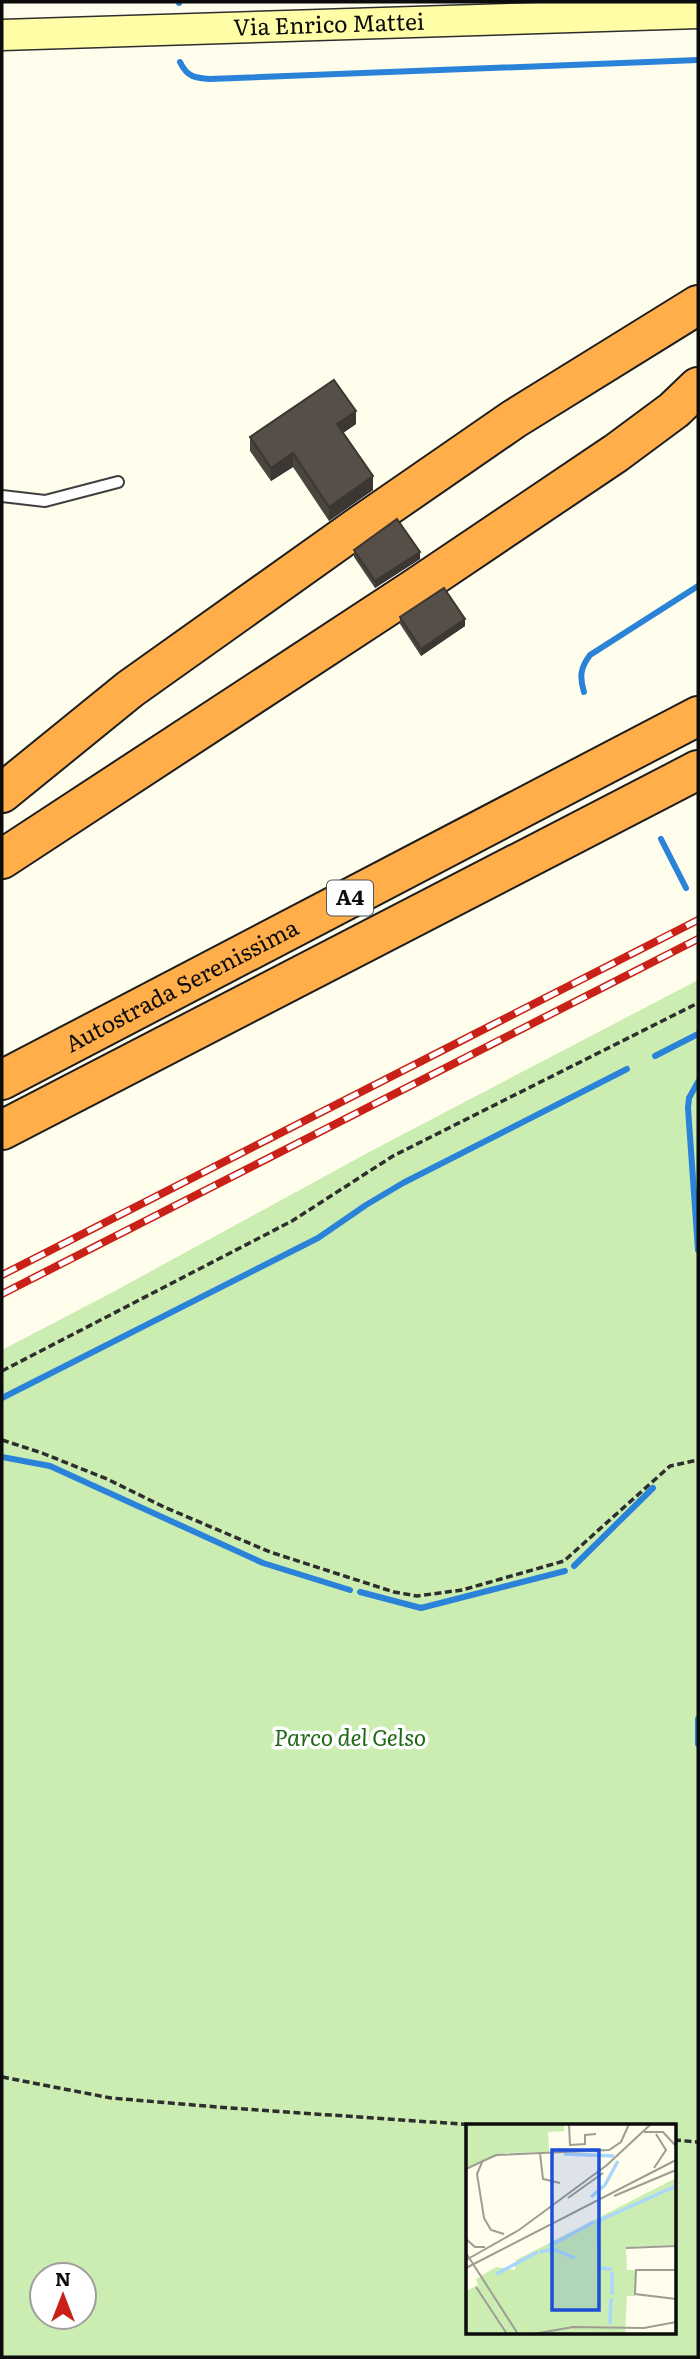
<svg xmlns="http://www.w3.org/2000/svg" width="700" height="2359" font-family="Literata,serif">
  <rect width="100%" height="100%" fill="#fffdec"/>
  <!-- green -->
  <path fill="#cbedb2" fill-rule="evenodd" d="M 698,980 L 698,2357 L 2,2357 L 2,1350 L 113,1292 L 371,1151 ZM 467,2126 L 674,2126 L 674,2333 L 467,2333 ZM 42,2275 L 84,2275 L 84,2317 L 42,2317 Z"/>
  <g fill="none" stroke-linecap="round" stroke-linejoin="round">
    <!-- stream -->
    <g stroke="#2b83d9" stroke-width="6">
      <path d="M 179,3 L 179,2"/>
      <path d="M 180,62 C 187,77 195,78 210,79 L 698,60"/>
      <path d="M 584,692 C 579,676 581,667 590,655 L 698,586"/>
      <path d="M 661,839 L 686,888"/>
      <path d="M 655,1056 L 698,1034"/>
      <path d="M 698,1082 L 689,1098 L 688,1108 L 698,1250"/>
      <path d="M 2,1398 L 318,1238 L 366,1205 L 403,1183 L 627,1069"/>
      <path d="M 2,1457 L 50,1466 L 263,1563 L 350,1590"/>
      <path d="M 574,1566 L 653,1488"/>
      <path d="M 360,1592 L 421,1608 L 565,1571"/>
      <path d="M 698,1719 L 698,1744"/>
    </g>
    <defs>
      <path id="lane" d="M 2,496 L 45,501 L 118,482"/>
      <g id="secondary">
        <path id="s1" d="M 2,35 L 698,13"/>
      </g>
      <g id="highway">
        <path d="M 2,793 L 130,689 L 359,526 L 514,419 L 698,305"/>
        <path d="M 2,859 L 414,589 L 616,453 L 674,410 L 698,387"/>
        <path id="s2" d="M 2,1080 L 698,716"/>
        <path d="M 2,1130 L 698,770"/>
      </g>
    </defs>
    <!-- lane casing -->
    <use href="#lane" stroke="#3f3f3f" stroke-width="14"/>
    <!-- secondary casing -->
    <use href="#secondary" stroke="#2e2e2e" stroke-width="33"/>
    <!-- highway casing -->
    <use href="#highway" stroke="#1d1d1d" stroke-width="42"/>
    <!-- path -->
    <g stroke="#2e2e2e" stroke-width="3.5" stroke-dasharray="7 3.5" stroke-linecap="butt">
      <path d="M 2,1371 L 292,1221 L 393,1156 L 698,1003"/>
      <path d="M 2,1440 L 42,1453 L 107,1479 L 164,1507 L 270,1552 L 394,1592 L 417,1596 L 462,1590 L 564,1561 L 670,1466 L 698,1460"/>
      <path d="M 2,2077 L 111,2098 L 229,2108 L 489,2126"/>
      <path d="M 674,2140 L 698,2142"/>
    </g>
    <!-- lane -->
    <use href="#lane" stroke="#fff" stroke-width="10"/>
    <!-- secondary -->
    <use href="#secondary" stroke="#fffea7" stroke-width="30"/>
    <!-- highway -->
    <use href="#highway" stroke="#ffae4a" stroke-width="38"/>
    <defs>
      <g id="rail">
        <path d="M 2,1275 L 698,920"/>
        <path d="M 2,1294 L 698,939"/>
      </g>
    </defs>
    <!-- rail casing -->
    <use href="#rail" stroke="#c92018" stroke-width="8"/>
    <!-- rail -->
    <use href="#rail" stroke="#fff" stroke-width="5" stroke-dasharray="16" stroke-linecap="butt"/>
  </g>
  <!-- wall -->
  <g fill="#4a443e">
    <path d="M 356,424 L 343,433 L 373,490 L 329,521 L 293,467 L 271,481 L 250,451 L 250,437 Z"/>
    <path d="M 354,550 L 420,559 L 375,588 L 354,557 Z"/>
    <path d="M 400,617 L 465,626 L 421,656 L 400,624 Z"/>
  </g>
  <!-- shaded-wall -->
  <g fill="#3c3732">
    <path d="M 356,411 L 356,424 L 337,437 L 337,424 Z"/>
    <path d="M 293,453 L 293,467 L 271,481 L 271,468 Z"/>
    <path d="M 373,476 L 373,490 L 329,521 L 329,507 Z"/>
    <path d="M 420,552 L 420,559 L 375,588 L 375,581 Z"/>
    <path d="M 465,619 L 465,626 L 421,656 L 421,649 Z"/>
  </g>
  <!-- building -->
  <g fill="#564f48" stroke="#3c3732" stroke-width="2">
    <path d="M 334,380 L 356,411 L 337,424 L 373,476 L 329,507 L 293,453 L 271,468 L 250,437 Z"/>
    <path d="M 397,519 L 420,552 L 375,581 L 354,550 Z"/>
    <path d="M 444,588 L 465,619 L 421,649 L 400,617 Z"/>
  </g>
  <g text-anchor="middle" stroke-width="7" stroke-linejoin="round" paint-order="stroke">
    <!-- shield labels -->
    <rect fill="#fff" stroke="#555" stroke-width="2" x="327" y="880.5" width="46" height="35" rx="5"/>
    <g font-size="21" font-weight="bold" fill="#0c0c0c">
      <text x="350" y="905">A4</text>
    </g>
    <!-- street labels -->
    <g font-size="23" fill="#0c0c0c" stroke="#fff">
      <text dy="8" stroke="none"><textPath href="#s1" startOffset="327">Via Enrico Mattei</textPath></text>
      <text dy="8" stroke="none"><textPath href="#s2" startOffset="203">Autostrada Serenissima</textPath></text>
    </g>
    <!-- park labels -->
    <g font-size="23" font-style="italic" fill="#206a17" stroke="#fff">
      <text x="350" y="1746">Parco del Gelso</text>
    </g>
  </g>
  <!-- overview -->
  <g transform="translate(466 2124)">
    <rect width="210" height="210" fill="#fffdec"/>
    <path d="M 0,0 L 98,0 L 98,7 L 82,8 L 83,28 L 40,29 L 0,44 ZM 210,54 L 210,121 L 160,123 L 161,146 L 169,146 L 169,172 L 161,172 L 159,210 L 0,210 L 0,167 L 12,161 L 10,155 L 30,143 L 49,146 L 50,136 Z" fill="#cbedb2"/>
    <path fill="none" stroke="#abd6fc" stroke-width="3.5" d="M 98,30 L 148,32M 125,73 L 139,61 L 152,37M 136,94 L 132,101 L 133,144 L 146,145M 130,98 L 210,62M 83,122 L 128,98M 74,128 L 87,125 L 109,134M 30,150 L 72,128M 146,171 L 146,148M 144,200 L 145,174"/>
    <path fill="none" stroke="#9e9d92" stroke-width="2" d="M 103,0 L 104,21 L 119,20 L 119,11 L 130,10M 178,8 L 197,8 L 210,22M 74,29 L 77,55 L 94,59M 17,36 L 11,50 L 18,94 L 25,106 L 38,110M 188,44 L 200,26 L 190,10M 0,45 L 30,31 L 143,26 L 155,18 L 163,0M 148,72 L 210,46M 102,74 L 137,49M 0,115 L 9,123 L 19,123M 160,124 L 210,122M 0,129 L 52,210M 0,136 L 53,106 L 141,41 L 185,0M 0,144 L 210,36M 210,146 L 170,146 L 169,170 L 210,175M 10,163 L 41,210M 67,210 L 107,203 L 178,204 L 210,198"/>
    <path fill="#1d4ed8" fill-opacity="0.15" stroke="#1d4ed8" stroke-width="3.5" d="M 86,26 L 133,26 L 133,186 L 86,186 Z"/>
    <rect width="210" height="210" fill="none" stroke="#0c0c0c" stroke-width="3.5"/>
  </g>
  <!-- border -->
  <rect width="700" height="2359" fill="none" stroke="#0c0c0c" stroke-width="7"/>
  <!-- north arrow -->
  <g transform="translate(63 2296)"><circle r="33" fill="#ffffff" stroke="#9e9e9e" stroke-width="2"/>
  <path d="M0-5L12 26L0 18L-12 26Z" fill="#c92018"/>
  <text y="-10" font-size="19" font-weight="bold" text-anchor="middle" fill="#0c0c0c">N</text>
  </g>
</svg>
